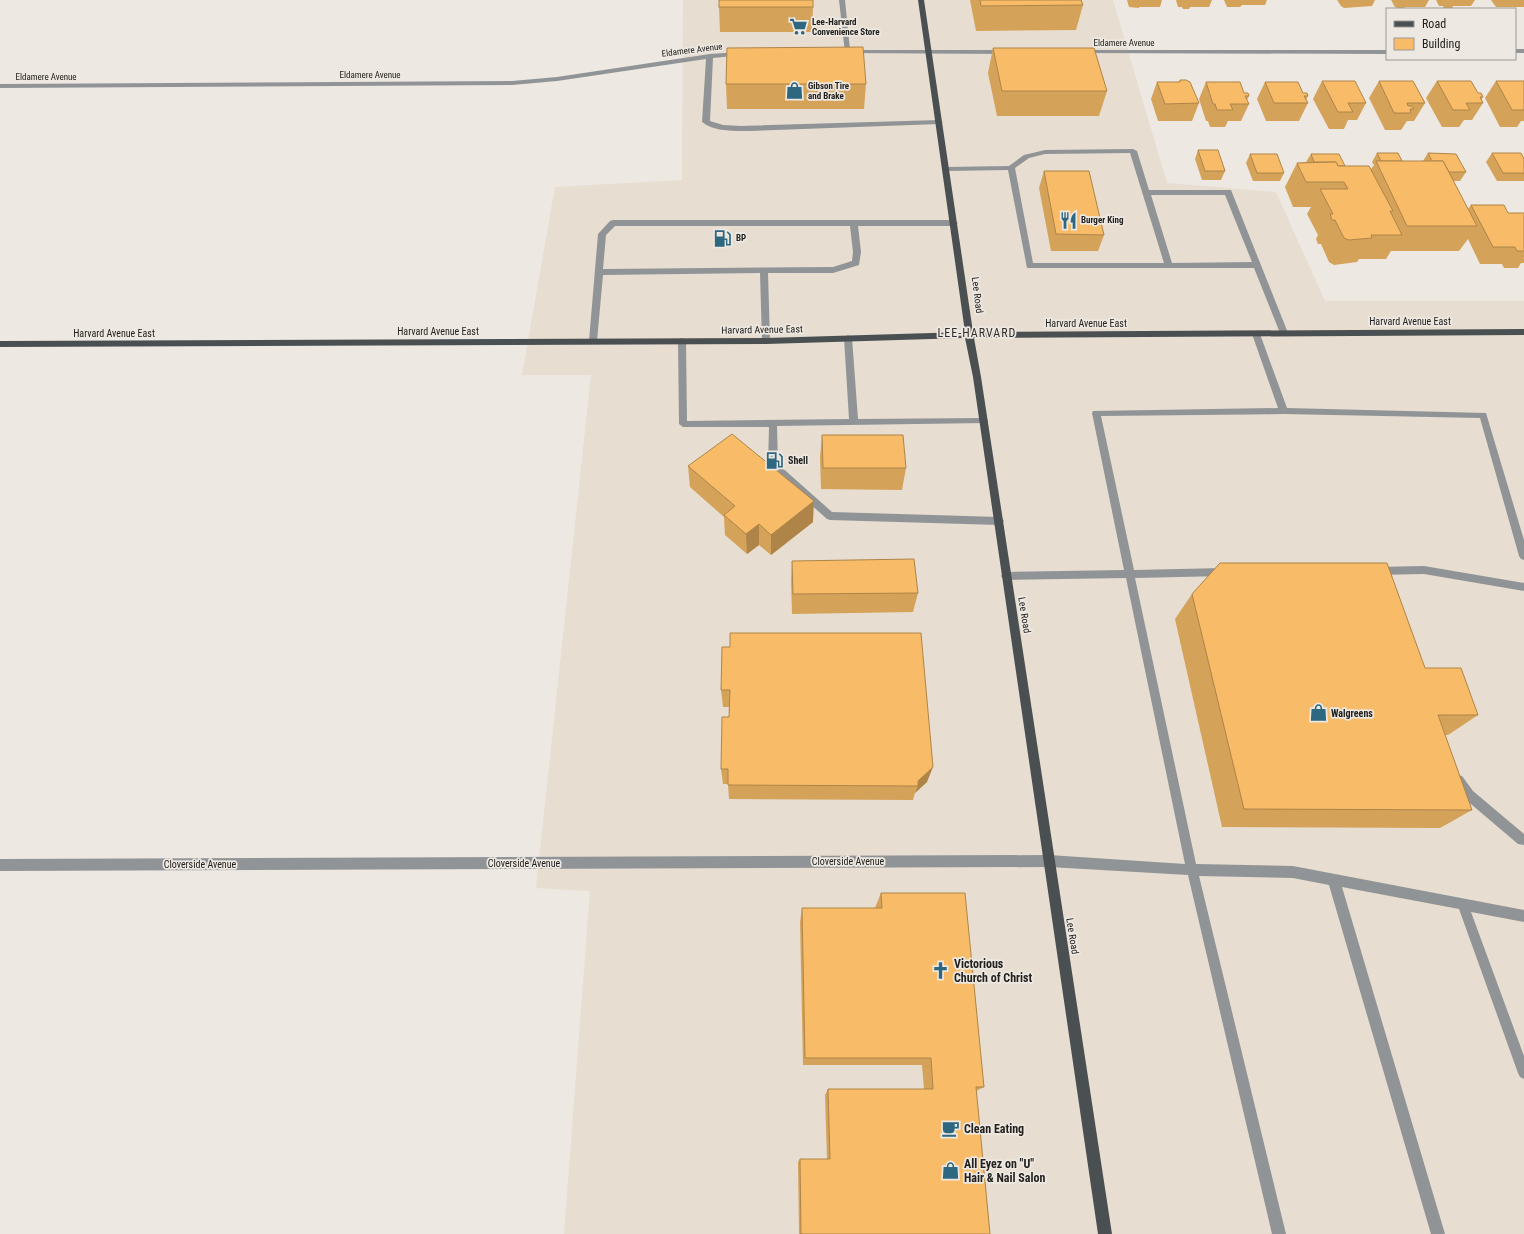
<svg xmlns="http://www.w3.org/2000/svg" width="1524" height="1234" font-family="'Roboto Condensed',sans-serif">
  <rect width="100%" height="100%" fill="#ede8e1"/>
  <!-- built -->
  <path fill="#e7ddd0" d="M 683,0 L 1113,0 L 1167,183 L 1276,192 L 1325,301 L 1524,301 L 1524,1234 L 564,1234 L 590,891 L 536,888 L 591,375 L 522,375 L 555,187 L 682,180 Z"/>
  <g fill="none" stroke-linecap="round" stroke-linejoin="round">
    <!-- minor -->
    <g fill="#919496" fill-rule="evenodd">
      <path d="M 839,0 L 845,0 L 850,50 L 1006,50 L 1009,52 L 1006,54 L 845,53 Z"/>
      <rect x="1515" y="49" width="9" height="4"/>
      <path d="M 1082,50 L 1387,50 L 1387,54 L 1080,53 L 1080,51 Z"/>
      <path d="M 740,52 L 742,53 L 742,55 L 713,58 L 710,121 L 723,125 L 741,126 L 939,120 L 943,122 L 939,124 L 750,131 C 736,131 714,132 702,122 L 706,59 L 557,81 L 512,85 L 0,88 L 0,84 L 512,81 L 557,77 L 710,54 Z"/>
      <path d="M 1133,149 L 1137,151 L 1149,190 L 1231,190 L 1288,333 L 1287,335 L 1281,335 L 1280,333 L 1254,268 L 1027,268 L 1008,170 L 946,171 L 942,169 L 946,167 L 1009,166 L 1024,155 L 1045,150 ZM 1130,153 L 1164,263 L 1033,263 L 1015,168 L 1029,158 L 1045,154 ZM 1151,195 L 1225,195 L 1252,262 L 1172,263 Z"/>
      <path d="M 613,220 L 954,220 L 958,223 L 954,226 L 858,226 L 861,252 L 859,265 L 833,273 L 768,273 L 770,341 L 766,344 L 762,341 L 760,273 L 603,275 L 597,341 L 593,344 L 589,341 L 598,234 L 610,221 ZM 615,226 L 850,226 L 853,252 L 852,261 L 833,267 L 603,269 L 606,235 Z"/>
      <path d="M 1256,331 L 1260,334 L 1287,408 L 1486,413 L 1524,540 L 1524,560 L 1521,559 L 1519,556 L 1480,418 L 1284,414 L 1101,416 L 1134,570 L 1224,568 L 1227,569 L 1229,572 L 1227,575 L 1224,576 L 1135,578 L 1196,864 L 1293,866 L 1524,910 L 1524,922 L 1471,912 L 1524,1056 L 1524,1079 L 1520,1077 L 1518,1073 L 1459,909 L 1342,887 L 1445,1234 L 1431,1234 L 1329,885 L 1293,878 L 1199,876 L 1286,1234 L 1272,1234 L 1188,875 L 1049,867 L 0,871 L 0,859 L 1049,855 L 1185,864 L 1126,578 L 1006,580 L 1003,579 L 1001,576 L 1003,573 L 1006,572 L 1124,570 L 1092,413 L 1093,411 L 1278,408 L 1252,334 Z"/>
      <path d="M 848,335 L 852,338 L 858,419 L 984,418 L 987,419 L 988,421 L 987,423 L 777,426 L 778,464 L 832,512 L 999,517 L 1002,518 L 1004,521 L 1002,524 L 999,525 L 830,520 L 827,519 L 770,468 L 768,465 L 769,427 L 683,427 L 679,424 L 678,341 L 679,339 L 682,338 L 686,341 L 687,421 L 849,419 L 844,338 Z"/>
      <path d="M 1424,566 L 1524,583 L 1524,591 L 1424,574 L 1376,575 L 1373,574 L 1371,571 L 1373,568 L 1376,567 Z"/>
      <path d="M 1458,775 L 1462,776 L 1473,791 L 1524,834 L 1524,845 L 1518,844 L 1465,799 L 1453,780 L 1454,776 Z"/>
    </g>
    <!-- major -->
    <path fill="#4a4f52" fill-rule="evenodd" d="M 918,0 L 924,0 L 973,332 L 1524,329 L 1524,335 L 974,338 L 981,377 L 1112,1234 L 1098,1234 L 973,377 L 965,338 L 766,344 L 0,347 L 0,341 L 766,338 L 965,332 Z"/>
  </g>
  <!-- wall -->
  <g fill="#d5a259">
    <path d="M 970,0 L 1081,0 L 1083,5 L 1076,30 L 976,31 Z"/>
    <path d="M 1127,0 L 1162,0 L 1160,7 L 1139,7 L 1139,8 L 1129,7 Z"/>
    <path d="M 1176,0 L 1212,0 L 1209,7 L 1190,7 L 1189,9 L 1183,9 L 1182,7 L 1178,7 Z"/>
    <path d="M 1224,0 L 1267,0 L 1265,5 L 1242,5 L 1240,7 L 1227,7 Z"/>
    <path d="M 1337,0 L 1375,0 L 1372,6 L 1344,8 L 1341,6 Z"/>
    <path d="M 1391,0 L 1429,0 L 1425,7 L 1405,7 L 1404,8 L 1398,8 L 1395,7 Z"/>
    <path d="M 1436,0 L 1475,0 L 1471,6 L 1453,6 L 1452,9 L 1444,9 L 1443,6 L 1439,6 Z"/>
    <path d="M 1491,0 L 1524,0 L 1524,7 L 1496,7 Z"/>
    <path d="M 719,7 L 813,7 L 812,32 L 720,32 Z"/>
    <path d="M 993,48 L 1107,91 L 1099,116 L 997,116 L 988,73 Z"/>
    <path d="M 1180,80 L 1199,103 L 1192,121 L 1158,121 L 1151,99 L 1157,82 L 1179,82 Z"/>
    <path d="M 1322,81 L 1366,103 L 1357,120 L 1348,120 L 1344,129 L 1329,129 L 1313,99 Z"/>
    <path d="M 1379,81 L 1425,103 L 1414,121 L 1407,121 L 1401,130 L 1385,130 L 1369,98 Z"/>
    <path d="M 1437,81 L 1478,93 L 1483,97 L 1481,100 L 1483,103 L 1472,120 L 1464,120 L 1459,127 L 1442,127 L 1426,98 Z"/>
    <path d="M 1496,81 L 1524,81 L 1524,121 L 1521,121 L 1517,127 L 1500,127 L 1485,98 Z"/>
    <path d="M 1206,82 L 1244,93 L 1249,96 L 1247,100 L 1249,104 L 1241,121 L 1228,121 L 1225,127 L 1210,127 L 1208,121 L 1206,121 L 1199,99 Z"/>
    <path d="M 1265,82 L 1303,93 L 1308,96 L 1306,100 L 1308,103 L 1299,121 L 1266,121 L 1257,99 Z"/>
    <path d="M 726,84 L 866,84 L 864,109 L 727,109 Z"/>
    <path d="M 1198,150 L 1225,171 L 1221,180 L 1202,180 L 1195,159 Z"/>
    <path d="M 1377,153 L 1402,161 L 1423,161 L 1428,153 L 1466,172 L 1460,181 L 1453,181 L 1468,209 L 1471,205 L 1508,213 L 1524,213 L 1524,263 L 1521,263 L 1518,268 L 1504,268 L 1502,264 L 1480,264 L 1468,239 L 1459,251 L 1391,251 L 1386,259 L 1359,259 L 1357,262 L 1334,265 L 1329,262 L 1321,244 L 1318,244 L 1316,239 L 1318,235 L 1307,214 L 1311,207 L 1293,207 L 1285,187 L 1297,163 L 1306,162 L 1311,154 L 1345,166 L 1371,169 L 1374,165 L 1372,162 Z"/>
    <path d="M 1492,153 L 1524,159 L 1524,181 L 1497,181 L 1486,162 Z"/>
    <path d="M 1250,154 L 1284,173 L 1280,181 L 1253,181 L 1246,163 Z"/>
    <path d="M 1044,171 L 1104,235 L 1098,251 L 1051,251 L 1039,188 Z"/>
    <path d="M 822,435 L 906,468 L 902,490 L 821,489 L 820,457 Z"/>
    <path d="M 688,466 L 813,522 L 771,555 L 759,545 L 747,554 L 725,535 L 724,517 L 690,487 Z"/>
    <path d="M 792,561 L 918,593 L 913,612 L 792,614 L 791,580 Z"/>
    <path d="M 1192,594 L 1425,668 L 1478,715 L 1448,735 L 1445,735 L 1472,810 L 1440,828 L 1222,827 L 1175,619 Z"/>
    <path d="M 722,647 L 927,782 L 915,793 L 913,800 L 729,799 L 728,784 L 723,784 L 721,769 L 729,717 L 730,707 L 723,707 L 721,690 Z"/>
    <path d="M 881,893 L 984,1087 L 976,1091 L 990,1234 L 799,1234 L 798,1162 L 800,1159 L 827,1159 L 825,1095 L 828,1089 L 924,1089 L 922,1065 L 803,1065 L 800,922 L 802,908 L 875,908 Z"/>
  </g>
  <!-- shaded-wall -->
  <g fill="#ae8449">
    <path d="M 814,501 L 813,522 L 771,555 L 771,535 Z"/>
    <path d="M 759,524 L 759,545 L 747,554 L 746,534 Z"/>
    <path d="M 933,767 L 927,782 L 915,793 L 918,786 L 918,781 Z"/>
  </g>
  <!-- building -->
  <g fill="#f8bc68" stroke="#ae8449">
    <rect x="719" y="0" width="94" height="7"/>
    <path d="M 980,0 L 1081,0 L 1083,5 L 981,6 Z"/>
    <path d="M 863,47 L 866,84 L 726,84 L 727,48 Z"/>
    <path d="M 993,48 L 1094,48 L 1107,91 L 1002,91 Z"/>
    <path d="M 1180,80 L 1186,80 L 1190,82 L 1199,103 L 1165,104 L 1157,82 L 1180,82 Z"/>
    <path d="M 1322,81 L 1355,81 L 1366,103 L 1348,103 L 1353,112 L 1338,112 Z"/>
    <path d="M 1379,81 L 1413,81 L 1425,103 L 1407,103 L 1408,106 L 1412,106 L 1414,109 L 1410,109 L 1411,113 L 1394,113 Z"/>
    <path d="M 1437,81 L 1471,81 L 1478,93 L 1481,93 L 1483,97 L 1480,97 L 1483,103 L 1466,103 L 1470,110 L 1453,110 Z"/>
    <path d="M 1496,81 L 1524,81 L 1524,110 L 1512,110 Z"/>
    <path d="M 1206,82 L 1240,82 L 1244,93 L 1248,93 L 1249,96 L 1245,96 L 1249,104 L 1230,104 L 1233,110 L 1217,110 L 1215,104 L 1213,104 Z"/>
    <path d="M 1265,82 L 1298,82 L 1303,93 L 1307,93 L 1308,96 L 1304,96 L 1308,103 L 1274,103 Z"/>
    <path d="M 1198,150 L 1218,150 L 1225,171 L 1205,171 Z"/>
    <path d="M 1377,153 L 1398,153 L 1402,161 L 1381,161 Z"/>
    <path d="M 1428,153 L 1456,154 L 1466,172 L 1449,172 L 1443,161 L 1432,161 Z"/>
    <path d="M 1492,153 L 1521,153 L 1524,159 L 1524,173 L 1503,173 Z"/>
    <path d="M 1250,154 L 1277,154 L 1284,173 L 1257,173 Z"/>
    <path d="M 1311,154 L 1339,154 L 1345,166 L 1338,166 L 1336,162 L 1314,162 Z"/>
    <path d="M 1376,161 L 1443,161 L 1477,226 L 1407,226 Z"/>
    <path d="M 1336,162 L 1338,166 L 1369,166 L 1393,211 L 1390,211 L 1402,235 L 1371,235 L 1372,238 L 1349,240 L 1344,238 L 1335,220 L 1332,220 L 1330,214 L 1333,214 L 1320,189 L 1348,189 L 1344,182 L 1306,182 L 1297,163 Z"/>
    <path d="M 1044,171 L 1089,171 L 1104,235 L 1056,234 Z"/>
    <path d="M 1471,205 L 1504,205 L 1508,213 L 1524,213 L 1524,251 L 1517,251 L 1515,247 L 1493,247 Z"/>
    <path d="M 732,434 L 814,501 L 771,535 L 759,524 L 746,534 L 724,515 L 735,506 L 688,466 Z"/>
    <path d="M 822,435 L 903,435 L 906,468 L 823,468 Z"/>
    <path d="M 914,559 L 918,593 L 793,594 L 792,561 Z"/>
    <path d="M 1220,563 L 1387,563 L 1425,668 L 1461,668 L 1478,715 L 1438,715 L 1472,810 L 1244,809 L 1192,594 Z"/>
    <path d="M 730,633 L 921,633 L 933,767 L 918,781 L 918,786 L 728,785 L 728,769 L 721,769 L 722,717 L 729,717 L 730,690 L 721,690 L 722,647 L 730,647 Z"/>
    <path d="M 881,893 L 965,893 L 984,1087 L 976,1087 L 990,1234 L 801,1234 L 800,1159 L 830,1159 L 828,1089 L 933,1089 L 931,1058 L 805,1058 L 802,908 L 882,908 Z"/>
  </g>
  <!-- icons -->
  <defs>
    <symbol id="supermarket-bare" viewBox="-9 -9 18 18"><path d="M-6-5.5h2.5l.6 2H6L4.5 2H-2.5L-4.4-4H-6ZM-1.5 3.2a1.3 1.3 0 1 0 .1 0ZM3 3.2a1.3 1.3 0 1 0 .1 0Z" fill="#2d6780" stroke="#ede8e1" stroke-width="2.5" paint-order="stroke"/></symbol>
    <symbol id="shop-bare" viewBox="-9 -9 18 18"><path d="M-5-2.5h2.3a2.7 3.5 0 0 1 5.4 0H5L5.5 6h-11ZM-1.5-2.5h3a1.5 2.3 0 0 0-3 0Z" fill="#2d6780" stroke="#ede8e1" stroke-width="2.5" paint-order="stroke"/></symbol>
    <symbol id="restaurant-bare" viewBox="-9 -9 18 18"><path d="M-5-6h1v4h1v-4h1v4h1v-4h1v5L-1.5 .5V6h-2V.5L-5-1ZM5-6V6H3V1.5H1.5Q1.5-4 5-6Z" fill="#2d6780" stroke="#ede8e1" stroke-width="2.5" paint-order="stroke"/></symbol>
    <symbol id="fuel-bare" viewBox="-9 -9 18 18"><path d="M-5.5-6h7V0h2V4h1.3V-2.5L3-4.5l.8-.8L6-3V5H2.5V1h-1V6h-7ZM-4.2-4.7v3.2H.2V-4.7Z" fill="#2d6780" stroke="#ede8e1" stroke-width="2.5" paint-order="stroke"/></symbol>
    <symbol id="church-bare" viewBox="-9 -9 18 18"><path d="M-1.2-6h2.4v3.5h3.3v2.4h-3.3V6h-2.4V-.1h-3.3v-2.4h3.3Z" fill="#2d6780" stroke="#ede8e1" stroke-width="2.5" paint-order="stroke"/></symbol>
    <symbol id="cafe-bare" viewBox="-9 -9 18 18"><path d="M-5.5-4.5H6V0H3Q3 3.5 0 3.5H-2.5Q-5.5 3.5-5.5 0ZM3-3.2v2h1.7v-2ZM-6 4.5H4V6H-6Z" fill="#2d6780" stroke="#ede8e1" stroke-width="2.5" paint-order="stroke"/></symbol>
  </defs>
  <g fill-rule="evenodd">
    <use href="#supermarket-bare" x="786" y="14" width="25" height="25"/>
    <use href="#shop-bare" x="782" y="78" width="25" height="25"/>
    <use href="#restaurant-bare" x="1056" y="208" width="25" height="25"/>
    <use href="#fuel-bare" x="710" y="226" width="25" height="25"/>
    <use href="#fuel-bare" x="762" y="448" width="25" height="25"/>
    <use href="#shop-bare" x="1306" y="700" width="25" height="25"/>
    <use href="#church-bare" x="928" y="958" width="25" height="25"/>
    <use href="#cafe-bare" x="938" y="1116" width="25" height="25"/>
    <use href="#shop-bare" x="938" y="1158" width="25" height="25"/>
  </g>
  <g text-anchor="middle" stroke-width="3.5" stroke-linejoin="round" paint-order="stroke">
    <!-- far-poi labels -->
    <g font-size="9" font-weight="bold" fill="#23211e" stroke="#ede8e1" text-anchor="start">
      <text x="812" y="25">Lee-Harvard<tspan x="812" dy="10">Convenience Store</tspan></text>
      <text x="808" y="89">Gibson Tire<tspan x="808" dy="10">and Brake</tspan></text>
      <text x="1081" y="223">Burger King</text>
      <text x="736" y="241">BP</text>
    </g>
    <!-- far-street labels -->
    <g font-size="9" fill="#23211e" stroke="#ede8e1">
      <text x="1124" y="46">Eldamere Avenue</text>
      <text transform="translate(692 50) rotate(-7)" y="3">Eldamere Avenue</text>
      <text x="370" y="78">Eldamere Avenue</text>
      <text x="46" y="80">Eldamere Avenue</text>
    </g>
    <!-- street labels -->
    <g font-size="10" fill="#23211e" stroke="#ede8e1">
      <text transform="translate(978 295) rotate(83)" y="4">Lee Road</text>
      <text x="1410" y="325">Harvard Avenue East</text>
      <text x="1086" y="327">Harvard Avenue East</text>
      <text transform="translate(762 329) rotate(-1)" y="4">Harvard Avenue East</text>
      <text x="438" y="335">Harvard Avenue East</text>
      <text x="114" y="337">Harvard Avenue East</text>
      <text transform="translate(1025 615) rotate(81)" y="4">Lee Road</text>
      <text x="848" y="865">Cloverside Avenue</text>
      <text x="524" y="867">Cloverside Avenue</text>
      <text x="200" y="868">Cloverside Avenue</text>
      <text transform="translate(1073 936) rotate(81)" y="4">Lee Road</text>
    </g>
    <!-- poi labels -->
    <g font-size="10" font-weight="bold" fill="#23211e" stroke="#ede8e1" text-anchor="start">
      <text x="788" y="464">Shell</text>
      <text x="1331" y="717">Walgreens</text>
    </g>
    <!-- quarter labels -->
    <g font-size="12" letter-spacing="1" fill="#312d28" stroke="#ede8e1">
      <text x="977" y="337">LEE-HARVARD</text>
    </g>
    <!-- near-poi labels -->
    <g font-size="12" font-weight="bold" fill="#23211e" stroke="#ede8e1" text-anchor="start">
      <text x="954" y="968">Victorious<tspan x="954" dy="14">Church of Christ</tspan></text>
      <text x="964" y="1133">Clean Eating</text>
      <text x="964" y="1168">All Eyez on "U"<tspan x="964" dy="14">Hair &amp; Nail Salon</tspan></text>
    </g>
  </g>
  <!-- legend -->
  <rect x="1386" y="8" width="130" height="52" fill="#ede8e1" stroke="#9c9893"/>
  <rect x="1394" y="21" width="20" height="6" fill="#4a4f52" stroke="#9c9893"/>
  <text x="1422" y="28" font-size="12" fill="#23211e">Road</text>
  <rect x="1394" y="38" width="20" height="12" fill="#f8bc68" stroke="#9c9893"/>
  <text x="1422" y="48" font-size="12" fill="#23211e">Building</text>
</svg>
